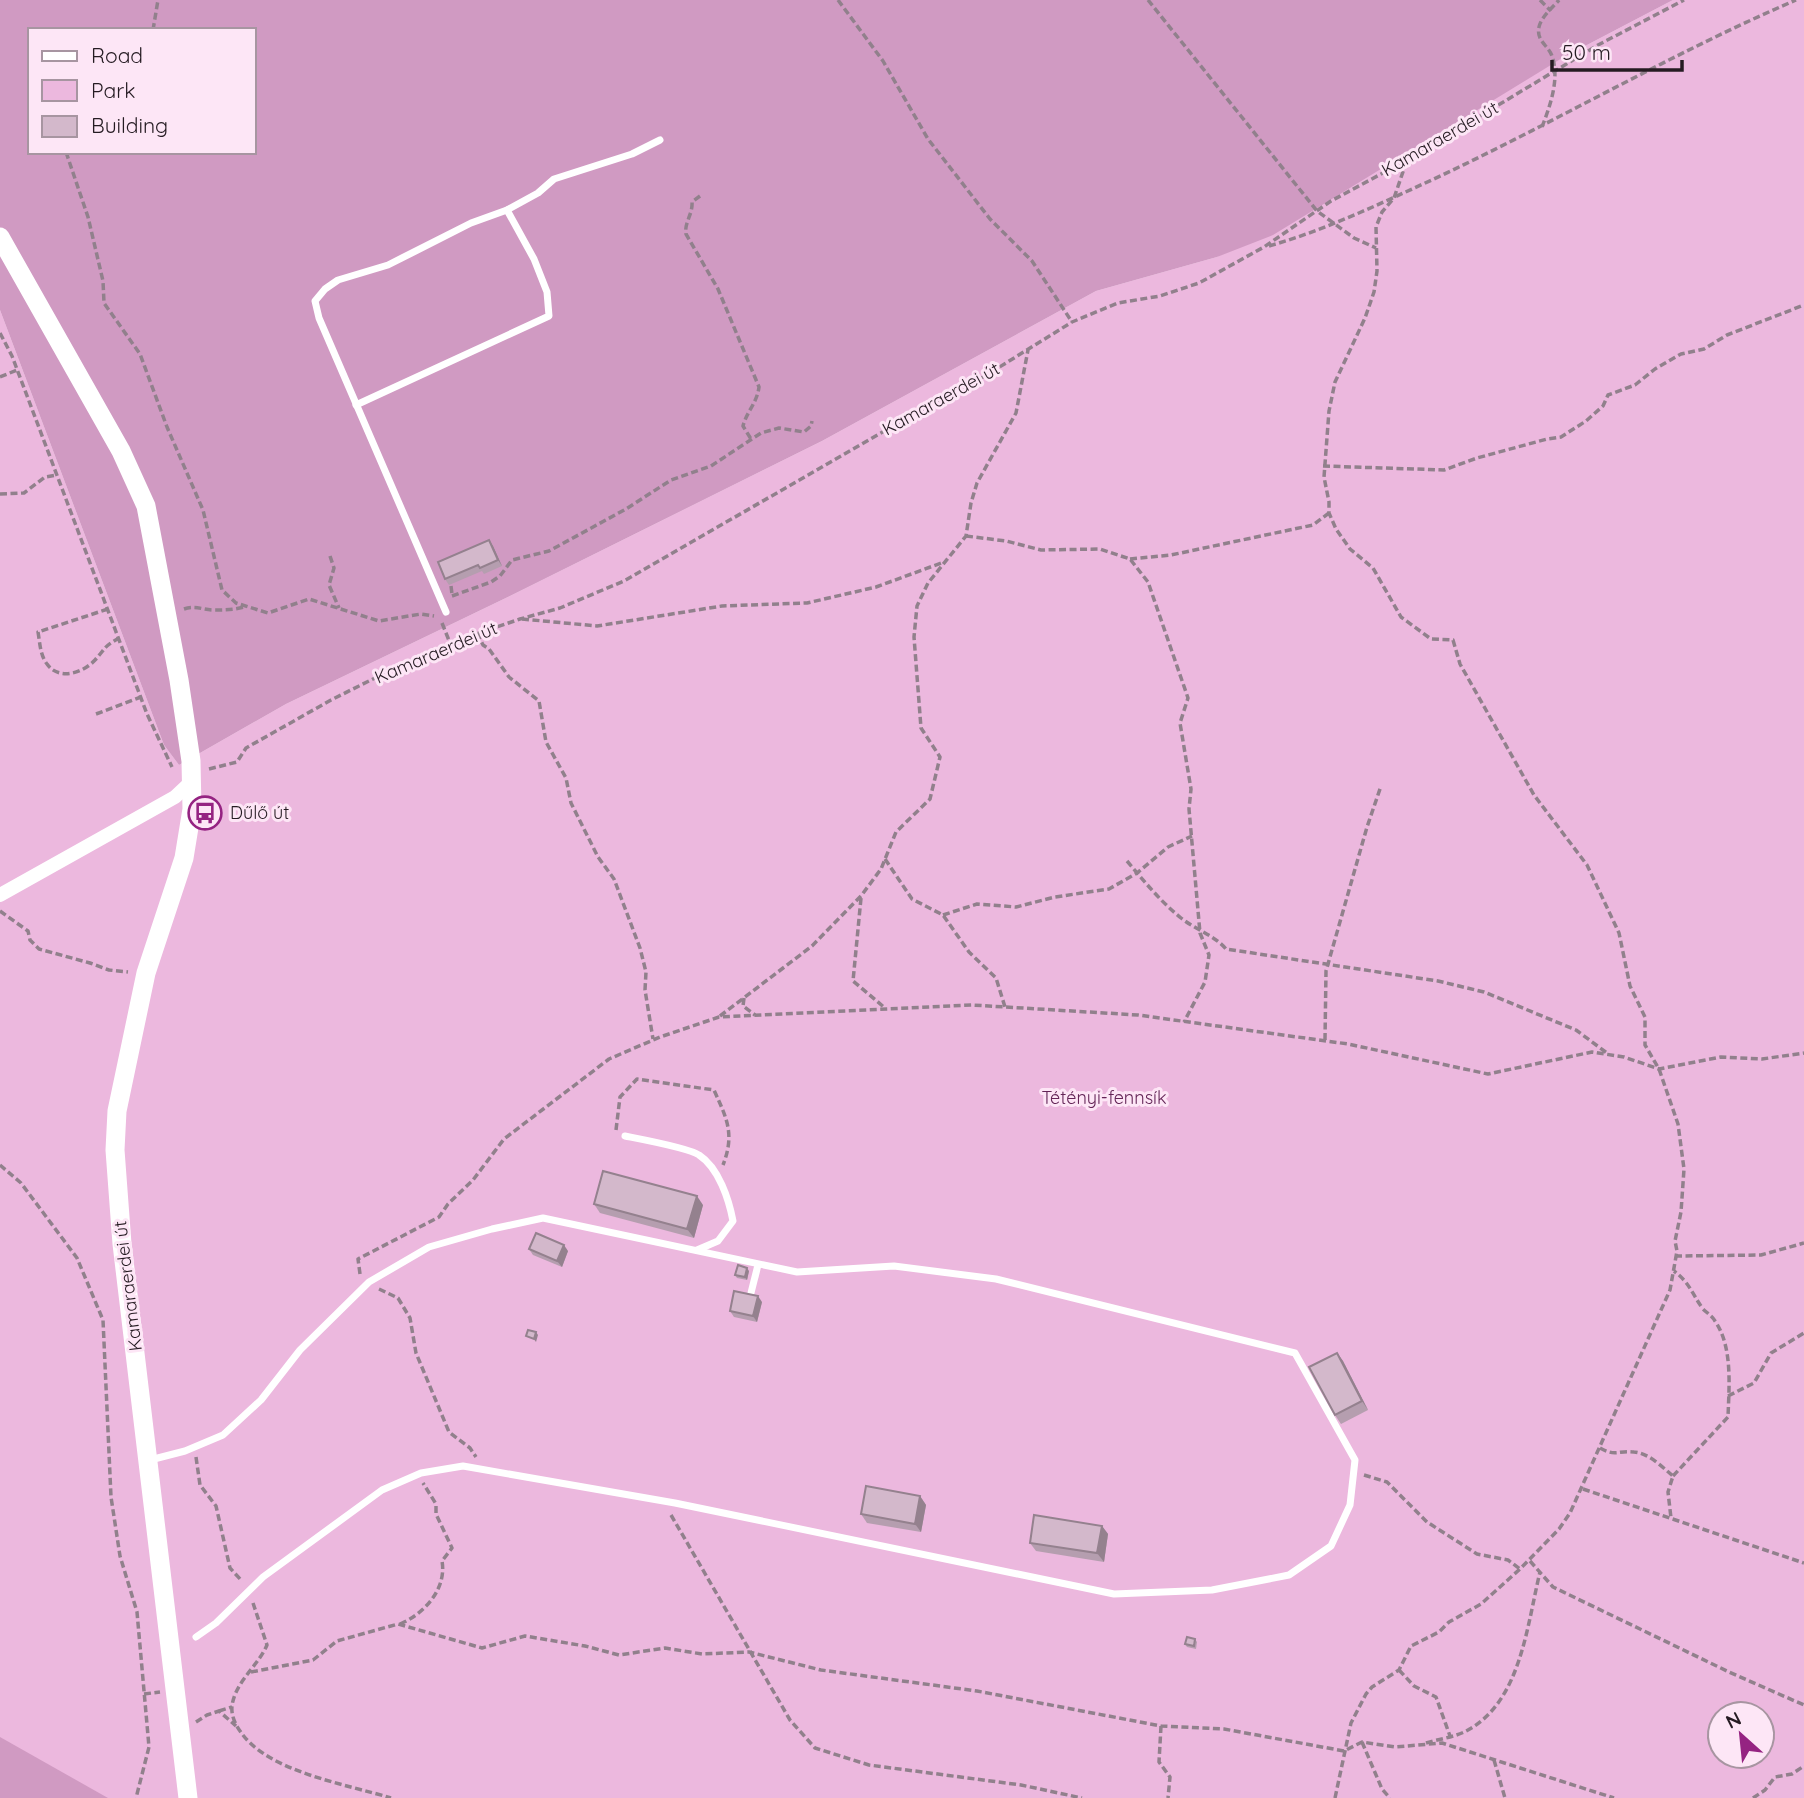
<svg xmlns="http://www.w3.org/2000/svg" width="1804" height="1798" font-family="Quicksand,sans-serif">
  <rect width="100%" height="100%" fill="#fde6f6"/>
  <!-- green -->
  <path fill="#ecb8de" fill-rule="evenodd" d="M 1673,0 L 1804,0 L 1804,1798 L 0,1798 L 0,310 L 164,745 L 179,765 L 286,704 L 510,596 L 822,441 L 1096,291 L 1217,257 L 1564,57 ZM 1720,1714 L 1762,1714 L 1762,1756 L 1720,1756 Z"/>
  <!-- forest -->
  <g fill="#d09ac2" fill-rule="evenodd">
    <path d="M 0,0 L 1673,0 L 1564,57 L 1273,235 L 1217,257 L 1096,291 L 822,441 L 510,596 L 286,704 L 179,765 L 164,745 L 0,310 ZM 30,30 L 254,30 L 254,152 L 30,152 Z"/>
    <path d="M 0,1737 L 108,1798 L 0,1798 Z"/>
  </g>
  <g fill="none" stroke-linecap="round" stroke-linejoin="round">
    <!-- path -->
    <g stroke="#91808c" stroke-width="3.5" stroke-dasharray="7 3.5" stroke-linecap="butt">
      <path d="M 838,0 L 883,61 L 928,139 L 990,219 L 1032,261 L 1072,322"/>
      <path d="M 1148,0 L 1317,211 L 1354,238 L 1376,248"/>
      <path d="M 1540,0 L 1551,11"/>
      <path d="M 153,30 L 158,0"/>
      <path d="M 1542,127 C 1550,106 1560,79 1552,56 C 1548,45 1536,41 1539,27 C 1541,17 1553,7 1559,0"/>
      <path d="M 66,152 L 88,217 L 103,281 L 104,303 L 140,354 L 167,427 L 203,510 L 222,590 L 236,603 L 268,613 L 309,599 L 379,621 L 421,614 L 434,616"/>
      <path d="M 700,196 L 692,202 C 693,214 684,223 686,234 L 718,289 L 759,387 C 757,403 747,411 743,426 L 751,439"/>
      <path d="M 1269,246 C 1322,231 1373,207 1423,184 C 1549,126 1668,55 1796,0"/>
      <path d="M 0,333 L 12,356 L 147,714 L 172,767"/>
      <path d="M 0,377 L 17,370"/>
      <path d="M 1323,466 L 1444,470 L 1477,458 L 1547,439 L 1561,437 L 1586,421 L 1603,406 L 1608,395 L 1635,385 L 1655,369 L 1681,354 L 1704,349 L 1727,335 L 1804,305"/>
      <path d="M 0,494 L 24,493 L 45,477 L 57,475"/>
      <path d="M 966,536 L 1006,541 L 1041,550 L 1100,549 L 1130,559 L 1148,582 L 1188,698 L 1180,723 L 1191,789 L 1189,809 L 1200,933 L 1209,955 L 1205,982 L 1184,1022"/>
      <path d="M 330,556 L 334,568 L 329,585 L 339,608"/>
      <path d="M 1130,559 L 1171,555 L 1313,525 L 1329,513"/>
      <path d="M 451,586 L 452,594"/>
      <path d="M 452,596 L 491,582 L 500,576 L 512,560 L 549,551 L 626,509 L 671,480 L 711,466 L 761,433 L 779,428 L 804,432 L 811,426 L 812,421"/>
      <path d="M 108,609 L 38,632 C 40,643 40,655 47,664 C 59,681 83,673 95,660 C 106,648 103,647 119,638"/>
      <path d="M 184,609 C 196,605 202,610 214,610 C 224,610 234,610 244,607"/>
      <path d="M 522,619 L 597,626 L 722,606 L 807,603 L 876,587 L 944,562"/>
      <path d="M 442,623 L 450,643"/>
      <path d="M 477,633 L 483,645 L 489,649 L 509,677 L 539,701 L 546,742 L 566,778 L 571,803 L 598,857 L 614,879 L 640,948 L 646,972 L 645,990 L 653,1039"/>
      <path d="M 96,714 L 141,697"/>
      <path d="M 209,769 L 237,762 L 246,748 L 331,700 L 383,674 L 450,643 L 520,619 L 560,608 L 624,581 L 893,426 L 985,376 L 1072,322 L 1118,303 L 1160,296 L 1199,283 L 1264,247 L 1331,201 L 1407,160 L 1598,45 L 1684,0"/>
      <path d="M 885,859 L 912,899 L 943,915 L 969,952 L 996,978 L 1005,1007"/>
      <path d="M 1127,861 C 1144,881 1160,901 1181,918 C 1196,930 1214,935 1226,949 L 1438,981 L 1484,992 L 1576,1030 L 1607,1053"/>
      <path d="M 861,898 L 853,981 L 885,1008"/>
      <path d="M 0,911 L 28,931 L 30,940 L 39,949 L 90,963 L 109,970 L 128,972"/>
      <path d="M 943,915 L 977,904 L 1016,907 L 1055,897 L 1109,889 L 1137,873 L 1168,847 L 1192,836"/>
      <path d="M 744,998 L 743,1006 L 755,1015"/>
      <path d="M 720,1016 L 812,946 L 861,896 L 881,869 L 896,832 L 930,799 L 940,757 L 921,728 L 914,637 L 917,606 L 928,583 L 966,536 L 971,503 L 977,483 L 1016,413 L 1028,350"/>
      <path d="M 1325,1040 L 1326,971 L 1367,827 L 1381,786"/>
      <path d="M 616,1130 L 620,1097 L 637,1079 L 714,1090 C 727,1119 735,1134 723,1165"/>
      <path d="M 0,1165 L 21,1183 L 77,1258 L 103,1320 L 111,1497 L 120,1556 L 137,1612 L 149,1747 L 136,1798"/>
      <path d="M 1675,1256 L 1761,1255 L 1804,1243"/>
      <path d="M 360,1274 L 358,1259 L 439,1217 L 448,1204 L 473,1180 L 504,1139 L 609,1059 L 660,1037 L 719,1017 L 972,1005 L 1138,1015 L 1348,1044 L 1488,1074 L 1592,1052 L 1624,1057 L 1659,1069 L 1721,1057 L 1762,1059 L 1804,1053"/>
      <path d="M 379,1289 L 398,1298 L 410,1318 L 416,1353 L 449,1432 L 470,1448 L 476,1457"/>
      <path d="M 1728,1396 L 1754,1383 L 1771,1353 L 1804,1333"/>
      <path d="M 1600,1448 C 1616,1457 1618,1450 1634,1452 C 1649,1453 1662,1467 1673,1476 L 1668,1492 L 1671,1518"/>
      <path d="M 196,1457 L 200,1485 L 216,1506 L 230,1568 L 242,1581"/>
      <path d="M 1364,1475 L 1387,1482 L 1427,1522 L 1477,1554 L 1508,1560 L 1520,1569"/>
      <path d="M 1673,1476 L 1728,1417 C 1729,1387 1733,1347 1715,1321 C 1712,1316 1707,1313 1703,1309 C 1692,1294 1690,1283 1674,1271"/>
      <path d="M 1583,1489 L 1804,1563"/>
      <path d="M 671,1515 L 790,1720 L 815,1748 L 869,1765 L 1021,1785 L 1082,1798"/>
      <path d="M 1530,1561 L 1553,1587 L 1729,1672 L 1804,1705"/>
      <path d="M 253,1603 L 267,1645 C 258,1666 235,1682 232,1706 C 231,1715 235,1724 240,1731 C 267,1772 346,1784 391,1798"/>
      <path d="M 400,1624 C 424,1614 447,1589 442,1561 L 452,1548 L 436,1514 L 436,1504 L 423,1483"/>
      <path d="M 1399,1670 L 1414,1686 L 1436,1697 L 1450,1736"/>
      <path d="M 251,1672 L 313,1660 L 337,1641 L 398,1624 L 482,1648 L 525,1636 L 585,1646 L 619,1655 L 665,1648 L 702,1654 L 749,1652 L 821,1670 L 977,1691 L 1161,1726 L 1224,1729 L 1344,1751 L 1362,1742 L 1395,1747 L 1442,1743 L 1614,1798"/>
      <path d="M 144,1694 L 160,1692"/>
      <path d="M 219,1711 L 232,1707"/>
      <path d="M 196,1722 L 207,1715 L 219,1711 L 236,1726"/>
      <path d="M 1161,1726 L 1159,1762 L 1170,1777 L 1168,1798"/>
      <path d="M 1362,1742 L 1382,1789 L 1390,1798"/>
      <path d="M 1426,1743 C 1439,1739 1456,1737 1468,1730 C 1521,1701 1527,1625 1540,1572"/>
      <path d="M 1494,1760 L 1505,1798"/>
      <path d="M 1335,1798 L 1351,1723 L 1366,1694 L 1372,1687 L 1399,1670 L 1411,1646 L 1439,1632 L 1449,1622 L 1481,1604 L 1520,1569 L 1559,1529 L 1570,1513 L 1670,1290 L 1677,1251 L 1675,1241 L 1681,1212 L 1684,1169 L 1678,1124 L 1659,1069 L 1645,1045 L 1645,1017 L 1630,986 L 1619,933 L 1587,865 L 1534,795 L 1460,664 L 1453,640 L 1431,639 L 1401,617 L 1373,568 L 1350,549 L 1336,529 L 1329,513 L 1329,502 L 1324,477 L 1329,411 L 1335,382 L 1365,318 L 1374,292 L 1377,271 L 1376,227 L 1382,212 L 1394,198 L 1407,160"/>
      <path d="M 1753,1798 L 1765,1790 L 1775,1777 L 1792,1774 L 1804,1766"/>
    </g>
    <!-- service -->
    <g stroke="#fff" stroke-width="7">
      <path d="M 356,405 L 549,316 L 547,292 L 534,259 L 507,210"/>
      <path d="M 446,612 L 319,318 L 315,301 L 325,289 L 338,280 L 388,265 L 471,223 L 507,210 L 538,193 L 554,179 L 632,154 L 660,140"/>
      <path d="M 625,1136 C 640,1139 689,1148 699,1155 C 719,1168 729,1200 733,1221 L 718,1241 L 697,1250"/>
      <path d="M 751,1293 L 758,1265"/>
      <path d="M 150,1460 L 185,1451 L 223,1435 L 261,1400 L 300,1350 L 369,1282 L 429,1247 L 492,1229 L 543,1218 L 797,1272 L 894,1266 L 996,1279 L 1295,1353 L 1355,1460 L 1350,1505 L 1331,1546 L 1289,1575 L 1212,1590 L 1114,1594 L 675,1503 L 463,1466 L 421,1473 L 382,1490 L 263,1577 L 216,1623 L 196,1637"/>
    </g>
    <!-- minor -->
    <path stroke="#fff" stroke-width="14" d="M 0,895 L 175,797 L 192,781"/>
    <!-- tertiary -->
    <path stroke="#fff" stroke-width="19" d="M 0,237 L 121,451 L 146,506 L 179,680 L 191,761 L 192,809 L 184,858 L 146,973 L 117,1111 L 115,1150 L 122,1244 L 188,1798"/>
  </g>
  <!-- wall -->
  <g fill="#b59eaf">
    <path d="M 489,540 L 493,546 L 502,566 L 484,574 L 482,571 L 449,585 L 445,579 Z"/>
    <path d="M 594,1204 L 703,1205 L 694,1238 L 600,1213 Z"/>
    <path d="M 529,1249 L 568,1251 L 562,1267 L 533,1255 Z"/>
    <path d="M 749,1271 L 747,1280 L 737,1278 L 735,1275 Z"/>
    <path d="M 762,1302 L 757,1322 L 734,1317 L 730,1311 Z"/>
    <path d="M 1337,1353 L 1343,1361 L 1368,1410 L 1341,1424 L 1335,1415 Z"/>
    <path d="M 920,1496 L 926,1505 L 921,1532 L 867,1523 L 861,1514 Z"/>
    <path d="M 1102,1526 L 1108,1534 L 1104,1562 L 1036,1551 L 1030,1543 Z"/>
    <path d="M 1195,1639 L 1197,1642 L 1196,1649 L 1187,1647 L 1185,1644 Z"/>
  </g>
  <!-- shaded-wall -->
  <g fill="#94818e">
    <path d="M 489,540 L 493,546 L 502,566 L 498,560 Z"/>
    <path d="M 697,1196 L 703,1205 L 694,1238 L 687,1229 Z"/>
    <path d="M 564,1245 L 568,1251 L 562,1267 L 557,1261 Z"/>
    <path d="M 747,1268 L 749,1271 L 747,1280 L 745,1277 Z"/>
    <path d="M 758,1296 L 762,1302 L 757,1322 L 753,1316 Z"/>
    <path d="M 536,1332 L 538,1335 L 536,1342 L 534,1339 Z"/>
    <path d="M 1337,1353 L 1343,1361 L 1368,1410 L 1362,1401 Z"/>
    <path d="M 920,1496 L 926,1505 L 921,1532 L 915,1524 Z"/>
    <path d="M 1102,1526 L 1108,1534 L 1104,1562 L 1097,1553 Z"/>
  </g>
  <!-- building -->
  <g fill="#d3b8cb" stroke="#94818e" stroke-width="2">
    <path d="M 489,540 L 498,560 L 480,568 L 478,565 L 445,579 L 438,562 Z"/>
    <path d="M 603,1171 L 697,1196 L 687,1229 L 594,1204 Z"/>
    <path d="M 536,1233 L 564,1245 L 557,1261 L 529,1249 Z"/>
    <path d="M 738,1265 L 747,1268 L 745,1277 L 735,1275 Z"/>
    <path d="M 734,1291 L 758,1296 L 753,1316 L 730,1311 Z"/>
    <path d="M 528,1330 L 536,1332 L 534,1339 L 526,1336 Z"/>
    <path d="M 1337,1353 L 1362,1401 L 1335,1415 L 1309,1367 Z"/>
    <path d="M 866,1486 L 920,1496 L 915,1524 L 861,1514 Z"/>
    <path d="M 1034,1515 L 1102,1526 L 1097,1553 L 1030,1543 Z"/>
    <path d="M 1187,1637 L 1195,1639 L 1194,1646 L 1185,1644 Z"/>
  </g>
  <!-- icons -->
  <defs>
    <symbol id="bus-ring" viewBox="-11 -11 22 22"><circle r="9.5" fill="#fde6f6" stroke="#952382" stroke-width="1.5"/><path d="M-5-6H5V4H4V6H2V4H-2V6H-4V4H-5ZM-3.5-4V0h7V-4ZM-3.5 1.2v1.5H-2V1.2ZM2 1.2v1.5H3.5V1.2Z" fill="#952382"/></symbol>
  </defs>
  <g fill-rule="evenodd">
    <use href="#bus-ring" x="186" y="794" width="38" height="38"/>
  </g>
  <g text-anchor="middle" stroke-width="6" stroke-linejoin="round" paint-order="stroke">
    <!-- street labels -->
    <g font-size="18" fill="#251b22" stroke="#fde6f6">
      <text transform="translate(1440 139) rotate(-30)" y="6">Kamaraerdei út</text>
      <text transform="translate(941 399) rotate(-29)" y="6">Kamaraerdei út</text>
      <text transform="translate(436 653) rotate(-23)" y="6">Kamaraerdei út</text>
      <text transform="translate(128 1286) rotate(-97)" y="6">Kamaraerdei út</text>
    </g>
    <!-- poi labels -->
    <g font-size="18" fill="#251b22" stroke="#fde6f6" text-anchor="start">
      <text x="230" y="819">Dűlő út</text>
    </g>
    <!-- park labels -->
    <g font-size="18" fill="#642557" stroke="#fde6f6">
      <text x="1104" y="1104">Tétényi-fennsík</text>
    </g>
  </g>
  <!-- legend -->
  <rect x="28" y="28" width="228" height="126" fill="#fde6f6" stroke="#a795a1" stroke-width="2"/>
  <rect x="42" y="51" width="35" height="10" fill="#ffffff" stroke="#a795a1" stroke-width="2"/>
  <text x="91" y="63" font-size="21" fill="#251b22">Road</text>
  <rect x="42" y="80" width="35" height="21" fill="#ecb8de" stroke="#a795a1" stroke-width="2"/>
  <text x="91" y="98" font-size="21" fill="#251b22">Park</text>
  <rect x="42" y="116" width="35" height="21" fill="#d3b8cb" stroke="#a795a1" stroke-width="2"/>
  <text x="91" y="133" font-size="21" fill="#251b22">Building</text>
  <!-- north arrow -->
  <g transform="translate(1741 1735) rotate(333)"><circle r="33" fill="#fde6f6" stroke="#a795a1" stroke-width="2"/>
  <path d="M0-5L12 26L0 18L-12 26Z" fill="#952382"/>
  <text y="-10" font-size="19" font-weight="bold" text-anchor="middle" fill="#251b22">N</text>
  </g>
  <!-- scale -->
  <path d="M1552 60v10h130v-10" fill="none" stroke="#251b22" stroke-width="3.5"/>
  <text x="1562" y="60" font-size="21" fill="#251b22" stroke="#fde6f6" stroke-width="5" paint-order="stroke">50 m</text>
</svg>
